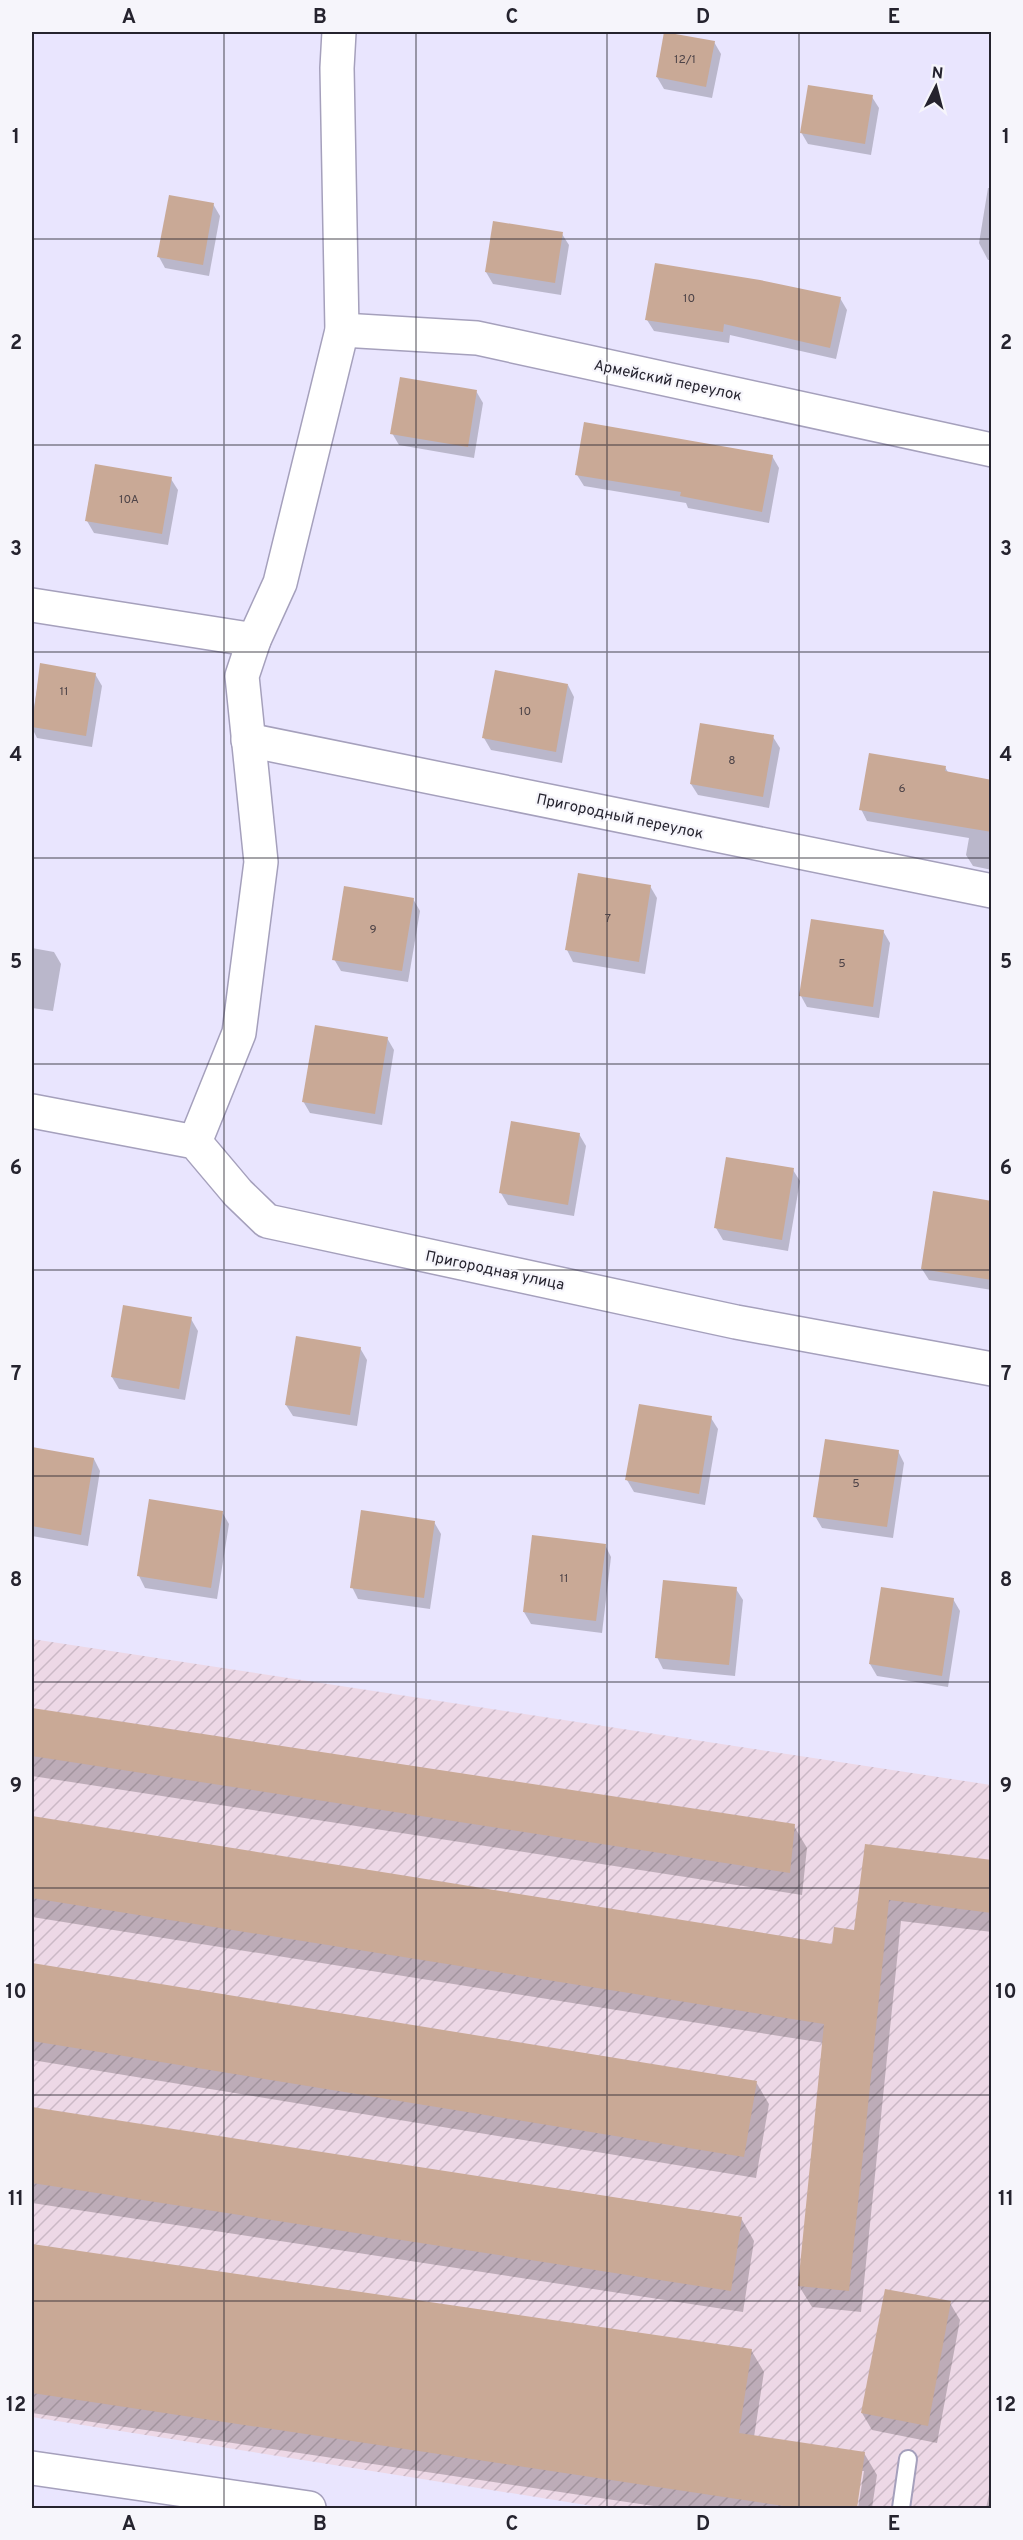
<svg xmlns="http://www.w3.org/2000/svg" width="1023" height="2540" font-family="Overpass,sans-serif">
  <defs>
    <pattern id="industrial-furrows" width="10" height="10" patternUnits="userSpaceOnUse" patternTransform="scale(1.5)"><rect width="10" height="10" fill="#edd8e6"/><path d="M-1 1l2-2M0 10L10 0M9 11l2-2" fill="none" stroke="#cbb9c6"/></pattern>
  </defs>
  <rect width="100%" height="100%" fill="#e9e5fe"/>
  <!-- industrial -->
  <path fill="url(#industrial-furrows)" d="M 32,1639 L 991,1785 L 991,2508 L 605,2508 L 32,2417 Z"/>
  <!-- shadow -->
  <g fill="#0003">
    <path d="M 714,42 L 721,54 L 712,98 L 664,89 L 657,77 Z"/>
    <path d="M 872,97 L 879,108 L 871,155 L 808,144 L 801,132 Z"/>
    <path d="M 988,188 L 992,188 L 992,260 L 988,260 L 979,243 Z"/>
    <path d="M 213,204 L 220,216 L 209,276 L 165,268 L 159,257 Z"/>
    <path d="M 562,234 L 569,245 L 561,295 L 493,284 L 486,272 Z"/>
    <path d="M 840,298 L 847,310 L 836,359 L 730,335 L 729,343 L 654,331 L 647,320 Z"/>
    <path d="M 476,391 L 483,403 L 474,458 L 399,445 L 392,433 Z"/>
    <path d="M 772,456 L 779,468 L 769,523 L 688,508 L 686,503 L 584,486 L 577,475 Z"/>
    <path d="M 171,479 L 178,490 L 168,545 L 94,533 L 87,521 Z"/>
    <path d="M 41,665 L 95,674 L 102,686 L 92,747 L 37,738 L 32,728 L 32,719 Z"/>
    <path d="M 568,685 L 574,697 L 562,763 L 491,750 L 484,738 Z"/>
    <path d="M 773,737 L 780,748 L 769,808 L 698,795 L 691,784 Z"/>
    <path d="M 945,767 L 949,774 L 992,782 L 992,870 L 973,866 L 966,855 L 969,838 L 867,821 L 861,809 Z"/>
    <path d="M 650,886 L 657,898 L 645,974 L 573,962 L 567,950 Z"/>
    <path d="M 413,899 L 420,911 L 408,982 L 341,971 L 334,959 Z"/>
    <path d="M 883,931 L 890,943 L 879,1018 L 807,1007 L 801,996 Z"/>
    <path d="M 32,948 L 54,952 L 61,964 L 53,1011 L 32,1008 Z"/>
    <path d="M 387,1038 L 394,1050 L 382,1125 L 310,1113 L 303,1101 Z"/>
    <path d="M 579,1134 L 586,1146 L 574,1216 L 508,1205 L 501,1193 Z"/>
    <path d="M 793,1170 L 800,1181 L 788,1251 L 723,1240 L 716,1228 Z"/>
    <path d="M 992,1202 L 992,1290 L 929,1280 L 922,1269 Z"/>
    <path d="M 191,1319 L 198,1331 L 185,1400 L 119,1389 L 112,1377 Z"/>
    <path d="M 360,1348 L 367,1360 L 357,1426 L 293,1416 L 286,1405 Z"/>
    <path d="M 711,1418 L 718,1429 L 705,1505 L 634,1492 L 627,1480 Z"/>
    <path d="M 32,1448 L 94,1459 L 100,1471 L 88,1546 L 32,1536 Z"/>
    <path d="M 898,1451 L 904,1463 L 893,1538 L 822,1528 L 815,1516 Z"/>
    <path d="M 222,1512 L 229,1524 L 217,1599 L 145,1588 L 139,1576 Z"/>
    <path d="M 434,1522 L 441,1534 L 430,1609 L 358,1599 L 352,1587 Z"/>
    <path d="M 533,1536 L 605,1545 L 611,1557 L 602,1633 L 531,1624 L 524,1612 Z"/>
    <path d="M 736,1589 L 743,1600 L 735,1676 L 663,1669 L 657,1657 Z"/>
    <path d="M 953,1599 L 960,1611 L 948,1687 L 877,1676 L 870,1664 Z"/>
    <path d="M 32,1709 L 794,1826 L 807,1848 L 802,1895 L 32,1776 Z"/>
    <path d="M 32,1818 L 834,1946 L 855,1931 L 867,1846 L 992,1862 L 992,1932 L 901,1921 L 861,2312 L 812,2307 L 799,2286 L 824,2043 L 32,1917 Z"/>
    <path d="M 32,1964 L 756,2082 L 769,2104 L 756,2178 L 32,2060 Z"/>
    <path d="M 32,2109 L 741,2218 L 754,2241 L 743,2312 L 32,2203 Z"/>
    <path d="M 32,2245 L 751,2350 L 764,2372 L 754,2437 L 864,2453 L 877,2475 L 872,2508 L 858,2508 L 864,2471 L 861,2471 L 855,2508 L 667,2508 L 32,2413 Z"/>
    <path d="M 950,2303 L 960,2320 L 937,2443 L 872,2430 L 862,2413 Z"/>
    <path d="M 992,2481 L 992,2508 L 986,2508 Z"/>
  </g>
  <!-- building -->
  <g fill="#c9a996">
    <path d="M 664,32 L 715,41 L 706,87 L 656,77 Z"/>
    <path d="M 808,85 L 873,95 L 865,144 L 800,133 Z"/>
    <path d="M 169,195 L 214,203 L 203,265 L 157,257 Z"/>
    <path d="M 493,221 L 563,232 L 555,283 L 485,272 Z"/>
    <path d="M 655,263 L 760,280 L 841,297 L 830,348 L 724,324 L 723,332 L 645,320 Z"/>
    <path d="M 400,377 L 477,390 L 468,447 L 390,434 Z"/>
    <path d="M 584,422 L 773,455 L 762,512 L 680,496 L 681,492 L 575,475 Z"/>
    <path d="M 95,464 L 172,477 L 162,534 L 85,521 Z"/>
    <path d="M 40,663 L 96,673 L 86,736 L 32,727 Z"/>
    <path d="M 495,670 L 568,684 L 556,752 L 482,738 Z"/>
    <path d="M 700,723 L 774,735 L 763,797 L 690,784 Z"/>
    <path d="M 869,753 L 946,766 L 945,771 L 992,780 L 992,832 L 859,810 Z"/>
    <path d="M 578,873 L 651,885 L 639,962 L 565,950 Z"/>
    <path d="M 344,886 L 414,898 L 402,971 L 332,960 Z"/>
    <path d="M 811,919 L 884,930 L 873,1007 L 799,996 Z"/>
    <path d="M 315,1025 L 388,1037 L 375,1114 L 302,1102 Z"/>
    <path d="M 511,1121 L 580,1133 L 568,1205 L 499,1193 Z"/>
    <path d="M 726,1157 L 794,1168 L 782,1240 L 714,1228 Z"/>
    <path d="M 933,1191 L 992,1201 L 992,1280 L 921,1269 Z"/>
    <path d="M 123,1305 L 192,1317 L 179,1389 L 111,1377 Z"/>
    <path d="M 296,1336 L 361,1347 L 350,1415 L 285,1405 Z"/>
    <path d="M 639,1404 L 712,1416 L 699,1494 L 625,1480 Z"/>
    <path d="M 825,1439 L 899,1450 L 887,1527 L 813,1517 Z"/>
    <path d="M 32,1447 L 94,1458 L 81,1535 L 32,1526 Z"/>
    <path d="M 149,1499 L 223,1511 L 211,1588 L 137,1576 Z"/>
    <path d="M 361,1510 L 435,1521 L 424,1598 L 350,1588 Z"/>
    <path d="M 532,1535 L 606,1544 L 596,1621 L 523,1612 Z"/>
    <path d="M 663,1580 L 737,1587 L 729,1665 L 655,1658 Z"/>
    <path d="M 881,1587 L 954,1598 L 942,1676 L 869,1664 Z"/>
    <path d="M 32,1708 L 795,1824 L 790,1873 L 32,1756 Z"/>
    <path d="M 32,1816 L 832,1944 L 834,1927 L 854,1930 L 865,1844 L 992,1860 L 992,1913 L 889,1900 L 849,2291 L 798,2286 L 824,2024 L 32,1898 Z"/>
    <path d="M 32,1963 L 757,2081 L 744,2157 L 32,2041 Z"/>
    <path d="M 32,2107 L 742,2217 L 731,2291 L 32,2183 Z"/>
    <path d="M 32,2244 L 752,2349 L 739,2433 L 865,2452 L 857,2508 L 797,2508 L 32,2393 Z"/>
    <path d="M 885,2289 L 951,2301 L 928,2426 L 861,2413 Z"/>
  </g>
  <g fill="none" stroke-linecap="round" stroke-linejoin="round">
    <defs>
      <path id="service" d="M 901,2508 L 908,2459"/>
      <g id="minor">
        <path d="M 342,330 L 477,338 L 992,450"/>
        <path d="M 32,605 L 254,640"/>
        <path d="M 248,740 L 992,891"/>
        <path d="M 32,1111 L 195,1142 L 238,1193 L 267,1221 L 736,1322 L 992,1369"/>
        <path d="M 195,1142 L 239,1033 L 261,862 L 242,676 L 254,640 L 280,583 L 342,330 L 337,68 L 339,32"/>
        <path d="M 32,2468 L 309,2508"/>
      </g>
    </defs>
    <!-- service casing -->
    <use href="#service" stroke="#a5a0bc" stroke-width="20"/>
    <!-- minor casing -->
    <use href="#minor" stroke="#a5a0bc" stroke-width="36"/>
    <!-- service -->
    <use href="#service" stroke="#fff" stroke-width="16"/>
    <!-- minor -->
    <use href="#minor" stroke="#fff" stroke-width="33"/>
  </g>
  <!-- grid -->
  <path fill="none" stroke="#25232e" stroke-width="1.5" stroke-opacity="0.55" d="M 224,32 L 224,2508M 416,32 L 416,2508M 607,32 L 607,2508M 799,32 L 799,2508M 32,239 L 992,239M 32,445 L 992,445M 32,652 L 992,652M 32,858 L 992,858M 32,1064 L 992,1064M 32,1270 L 992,1270M 32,1476 L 992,1476M 32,1682 L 992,1682M 32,1888 L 992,1888M 32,2095 L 992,2095M 32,2301 L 992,2301"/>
  <g text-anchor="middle" stroke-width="4.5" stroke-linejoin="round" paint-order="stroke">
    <!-- number labels -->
    <g font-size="12" fill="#4e4448">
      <text x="685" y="63">12/1</text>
      <text x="689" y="302">10</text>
      <text x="129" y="503">10А</text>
      <text x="64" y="695">11</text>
      <text x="525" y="715">10</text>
      <text x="732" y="764">8</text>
      <text x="902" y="792">6</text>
      <text x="608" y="922">7</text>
      <text x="373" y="933">9</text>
      <text x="842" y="967">5</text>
      <text x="856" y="1487">5</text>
      <text x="564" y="1582">11</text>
    </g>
    <!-- street labels -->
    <g font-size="15" fill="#25232e" stroke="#f6f5fb">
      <text transform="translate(668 380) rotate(12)" y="5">Армейский переулок</text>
      <text transform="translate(620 816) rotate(12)" y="5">Пригородный переулок</text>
      <text transform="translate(495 1270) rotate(12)" y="5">Пригородная улица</text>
    </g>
  </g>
  <!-- border -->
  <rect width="1023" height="2540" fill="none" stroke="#f6f5fb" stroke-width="66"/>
  <!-- north arrow -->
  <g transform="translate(936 87) rotate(6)" stroke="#f6f5fb" stroke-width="4.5" paint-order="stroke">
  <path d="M0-4.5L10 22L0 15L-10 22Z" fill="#25232e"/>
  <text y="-9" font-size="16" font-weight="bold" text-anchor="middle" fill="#25232e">N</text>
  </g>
  <rect x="33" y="33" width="957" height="2474" fill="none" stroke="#25232e" stroke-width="2"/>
  <g font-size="20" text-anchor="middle" font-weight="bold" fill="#25232e">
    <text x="129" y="23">A</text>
    <text x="320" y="23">B</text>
    <text x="512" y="23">C</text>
    <text x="703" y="23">D</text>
    <text x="894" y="23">E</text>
    <text x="16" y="143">1</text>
    <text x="1006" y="143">1</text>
    <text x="16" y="349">2</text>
    <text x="1006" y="349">2</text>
    <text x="16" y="555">3</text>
    <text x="1006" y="555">3</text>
    <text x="16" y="761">4</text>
    <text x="1006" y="761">4</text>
    <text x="16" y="968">5</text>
    <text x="1006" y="968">5</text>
    <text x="16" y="1174">6</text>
    <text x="1006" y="1174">6</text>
    <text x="16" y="1380">7</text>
    <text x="1006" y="1380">7</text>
    <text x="16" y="1586">8</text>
    <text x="1006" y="1586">8</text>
    <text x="16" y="1792">9</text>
    <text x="1006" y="1792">9</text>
    <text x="16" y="1998">10</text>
    <text x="1006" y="1998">10</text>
    <text x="16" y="2205">11</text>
    <text x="1006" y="2205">11</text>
    <text x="16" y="2411">12</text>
    <text x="1006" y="2411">12</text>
    <text x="129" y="2530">A</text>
    <text x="320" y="2530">B</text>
    <text x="512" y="2530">C</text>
    <text x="703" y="2530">D</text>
    <text x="894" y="2530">E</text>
  </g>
</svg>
